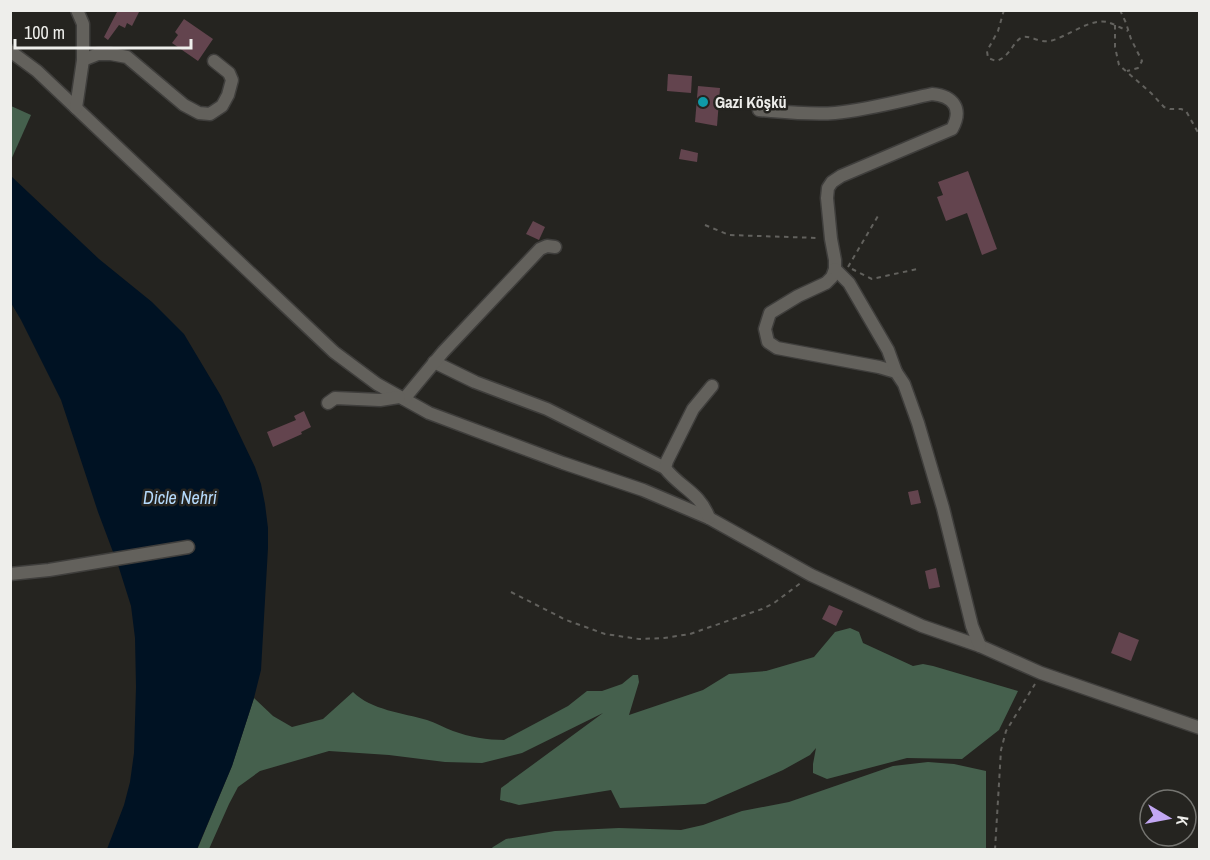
<svg xmlns="http://www.w3.org/2000/svg" width="1210" height="860" font-family="'Archivo Narrow',sans-serif">
  <rect width="100%" height="100%" fill="#252420"/>
  <!-- forest -->
  <g fill="#45604d">
    <path d="M 11,106 L 31,115 L 11,160 Z"/>
    <path d="M 850,628 L 859,632 L 863,643 L 913,666 L 923,664 L 933,666 L 1018,691 L 999,730 L 962,759 L 907,758 L 827,779 L 813,773 L 813,764 L 816,748 L 810,755 L 783,770 L 705,804 L 620,808 L 611,790 L 519,805 L 500,800 L 501,788 L 603,713 L 522,753 L 482,763 L 445,762 L 389,755 L 329,751 L 260,771 L 238,787 L 229,804 L 209,849 L 197,850 L 232,766 L 254,698 L 273,716 L 292,727 L 323,719 L 353,692 C 371,710 403,713 427,720 C 436,723 445,728 453,731 C 469,737 488,740 504,740 L 568,706 L 587,691 L 602,691 L 622,684 L 633,675 L 638,675 L 639,682 L 629,715 L 703,690 L 729,674 L 766,671 L 814,657 L 835,632 Z"/>
    <path d="M 928,762 L 954,764 L 986,771 L 986,849 L 491,849 L 493,847 L 506,839 L 555,831 L 619,828 L 681,830 L 703,825 L 742,811 L 789,802 L 893,766 Z"/>
  </g>
  <!-- water -->
  <path fill="#001223" d="M 11,176 L 99,259 L 152,302 L 184,334 L 221,396 L 255,467 L 261,484 L 265,504 L 268,528 L 268,548 L 261,670 L 254,698 L 232,766 L 197,849 L 107,849 L 124,805 L 130,782 L 134,753 L 136,687 L 135,638 L 131,606 L 119,568 L 98,512 L 61,400 L 21,320 L 11,303 Z"/>
  <!-- building -->
  <g fill="#63444e">
    <path d="M 118,10 L 140,10 L 132,26 L 127,23 L 125,28 L 119,25 L 108,40 L 104,37 Z"/>
    <path d="M 184,19 L 213,39 L 198,61 L 172,43 L 178,35 L 175,32 Z"/>
    <path d="M 668,74 L 692,76 L 691,93 L 667,91 Z"/>
    <path d="M 698,86 L 720,88 L 717,126 L 695,122 Z"/>
    <path d="M 681,149 L 698,153 L 697,162 L 679,159 Z"/>
    <path d="M 968,171 L 997,249 L 982,255 L 967,213 L 946,221 L 937,197 L 943,195 L 938,182 Z"/>
    <path d="M 533,221 L 545,227 L 539,240 L 526,234 Z"/>
    <path d="M 304,411 L 311,427 L 301,432 L 302,434 L 273,447 L 267,432 L 296,420 L 294,416 Z"/>
    <path d="M 918,490 L 921,503 L 911,505 L 908,492 Z"/>
    <path d="M 936,568 L 940,587 L 929,589 L 925,571 Z"/>
    <path d="M 829,605 L 843,611 L 836,626 L 822,619 Z"/>
    <path d="M 1119,632 L 1139,640 L 1131,661 L 1111,653 Z"/>
  </g>
  <g fill="none" stroke-linecap="round" stroke-linejoin="round">
    <defs>
      <g id="minor">
        <path d="M 10,51 L 37,71 L 334,352 L 377,384 L 429,413 L 563,463 L 643,490 L 709,518 L 811,575 L 922,626 L 980,646 L 1041,673 L 1200,728"/>
        <path d="M 83,60 L 98,54 L 111,54 L 127,57 L 184,105 L 199,113 L 210,114 L 222,106 L 228,95 L 232,80 L 229,73 L 214,61"/>
        <path d="M 76,108 L 83,60 L 83,24 L 77,10"/>
        <path d="M 759,110 C 784,112 809,115 835,113 C 867,110 900,101 932,94 C 954,96 963,109 952,129 L 841,176 L 832,182 L 828,188 L 827,198 L 831,239 L 835,260 L 835,269 L 832,277 L 826,283 L 798,296 L 770,313 L 765,329 L 768,342 L 777,348 L 879,367 L 896,372 L 904,384 L 918,423 L 943,508 L 972,626 L 980,646"/>
        <path d="M 835,269 L 849,283 L 888,350 L 896,372"/>
        <path d="M 434,362 L 475,382 L 547,409 L 665,468"/>
        <path d="M 404,399 L 443,352 L 540,249 L 547,246 L 555,247"/>
        <path d="M 328,403 L 335,398 L 380,400 L 399,397"/>
        <path d="M 709,518 C 700,492 680,488 665,468 L 667,461 L 693,409 L 712,386"/>
        <path d="M 10,574 L 49,570 L 188,547"/>
      </g>
    </defs>
    <!-- minor casing -->
    <use href="#minor" stroke="#3f3e3c" stroke-width="15"/>
    <!-- path -->
    <g stroke="#62615d" stroke-width="2" stroke-dasharray="4.5 4.5" stroke-linecap="butt">
      <path d="M 1004,10 L 998,31 L 987,51 L 988,58 L 996,61 C 1011,57 1013,40 1023,37 C 1029,35 1040,43 1050,41 C 1067,37 1090,18 1107,22 C 1114,24 1121,28 1128,31"/>
      <path d="M 1120,10 L 1126,23 L 1131,39 L 1142,61 L 1138,68 L 1127,71"/>
      <path d="M 1115,25 L 1115,47 L 1119,65 L 1151,93 L 1164,107 L 1170,109 L 1181,109 L 1186,111 L 1200,136"/>
      <path d="M 705,225 L 729,235 L 819,238"/>
      <path d="M 848,267 L 878,216"/>
      <path d="M 852,269 L 872,279 L 917,269"/>
      <path d="M 511,592 L 566,620 L 605,634 L 639,639 L 664,638 L 690,634 L 762,609 L 774,603 L 802,582"/>
      <path d="M 995,850 L 1001,750 L 1006,731 L 1035,684"/>
    </g>
    <!-- minor -->
    <use href="#minor" stroke="#63615c" stroke-width="12"/>
  </g>
  <!-- markers -->
  <circle fill="#0f9aa8" stroke="#252420" stroke-width="2" cx="703" cy="102" r="6"/>
  <g text-anchor="middle" stroke-width="5" stroke-linejoin="round" paint-order="stroke">
    <!-- poi labels -->
    <g font-size="16" font-weight="bold" fill="#eeeeeb" stroke="#252420" text-anchor="start">
      <text x="715" y="108">Gazi Köşkü</text>
    </g>
    <!-- water labels -->
    <g font-size="18" font-style="italic" fill="#b5dafb" stroke="#252420">
      <text x="180" y="504">Dicle Nehri</text>
    </g>
  </g>
  <!-- border -->
  <rect width="1210" height="860" fill="none" stroke="#eeeeeb" stroke-width="24"/>
  <!-- north arrow -->
  <g transform="translate(1168 818) rotate(100)"><circle r="28" fill="#252420" stroke="#757571" stroke-width="1.5"/>
  <path d="M0-4.5L10 22L0 15L-10 22Z" fill="#c2a7f2"/>
  <text y="-9" font-size="16" font-weight="bold" text-anchor="middle" fill="#eeeeeb">K</text>
  </g>
  <!-- scale -->
  <path d="M15 39v9h176v-9" fill="none" stroke="#eeeeeb" stroke-width="3"/>
  <text x="24" y="39" font-size="18" fill="#eeeeeb" stroke="#252420" stroke-width="4.5" paint-order="stroke">100 m</text>
</svg>
